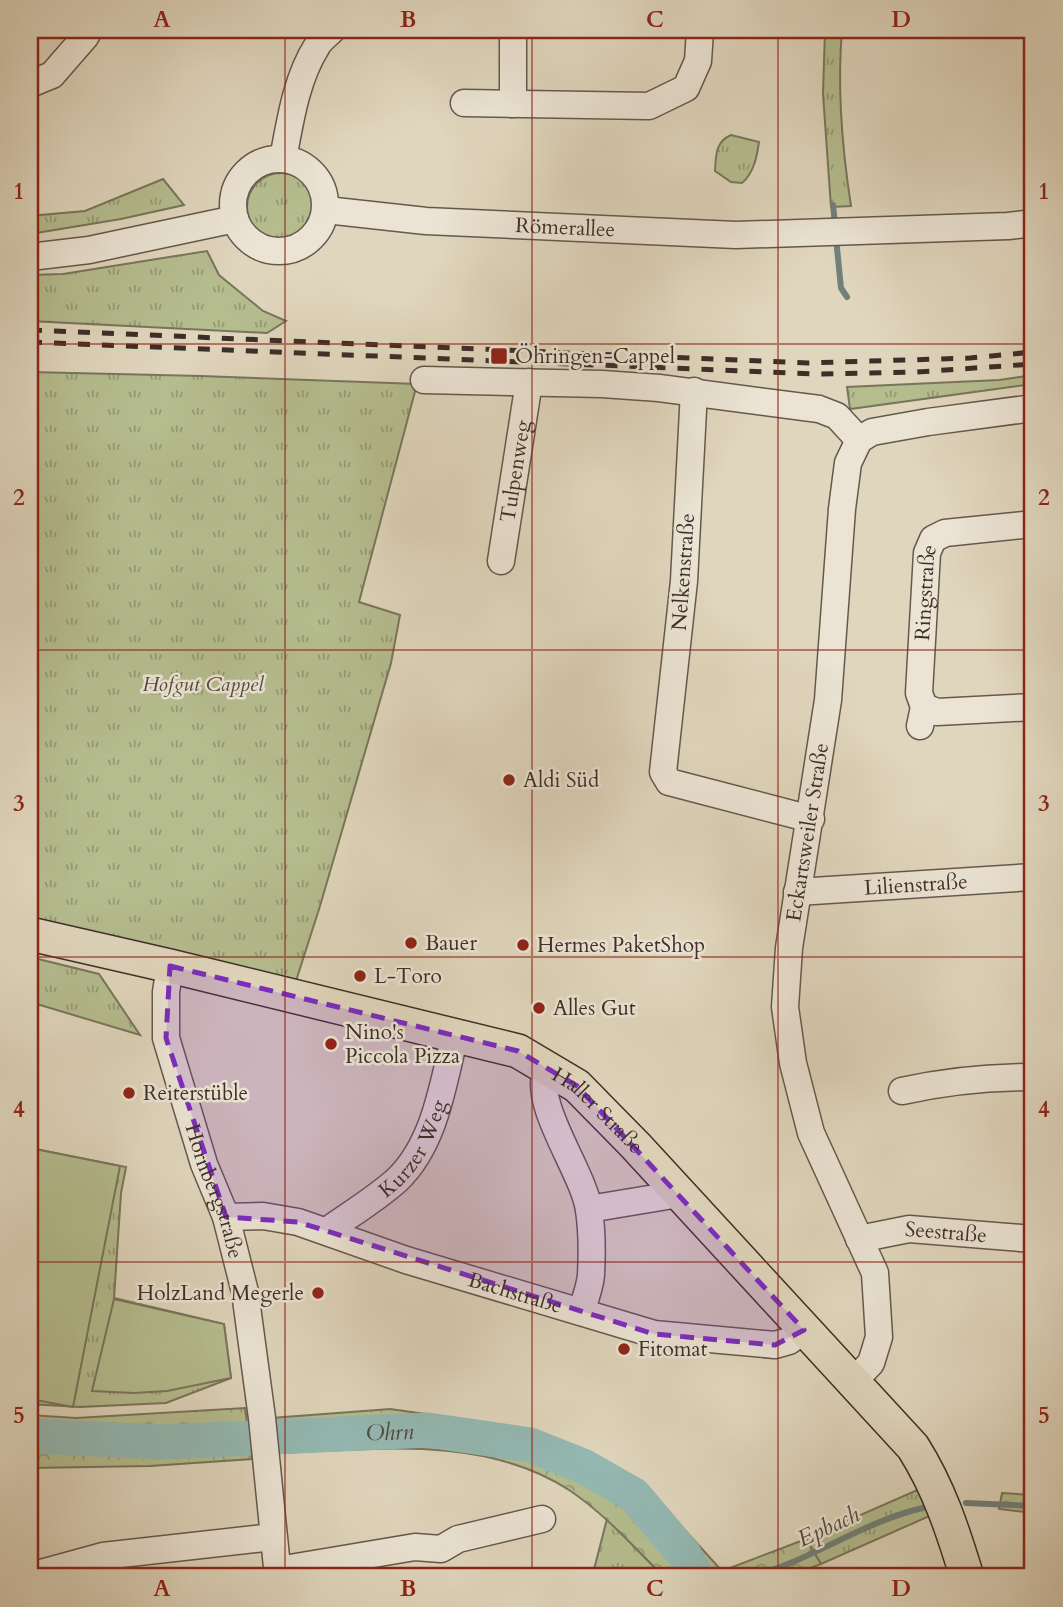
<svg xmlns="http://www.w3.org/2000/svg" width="1063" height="1607" font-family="Cardo,serif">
  <defs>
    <pattern id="grass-tufts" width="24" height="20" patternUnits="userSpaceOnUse" patternTransform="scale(1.75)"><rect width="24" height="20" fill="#b5bd8f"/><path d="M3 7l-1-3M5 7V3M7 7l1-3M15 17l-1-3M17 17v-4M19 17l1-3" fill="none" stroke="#949a75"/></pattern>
    <pattern id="forest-crowns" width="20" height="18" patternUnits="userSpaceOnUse" patternTransform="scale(1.75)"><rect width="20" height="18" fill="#b5bd8f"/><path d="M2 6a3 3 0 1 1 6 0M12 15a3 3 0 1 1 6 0" fill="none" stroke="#949a75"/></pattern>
  </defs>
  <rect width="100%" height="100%" fill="#e0d6bd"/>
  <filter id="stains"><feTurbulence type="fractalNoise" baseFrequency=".00286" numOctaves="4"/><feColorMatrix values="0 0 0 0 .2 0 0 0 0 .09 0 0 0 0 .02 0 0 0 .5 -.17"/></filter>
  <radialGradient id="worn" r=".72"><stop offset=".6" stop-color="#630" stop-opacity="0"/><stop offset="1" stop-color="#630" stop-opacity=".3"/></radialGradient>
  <!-- grass -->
  <g fill="url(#grass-tufts)" stroke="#79765c" stroke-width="2">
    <path d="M 825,30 L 842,30 C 837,88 842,148 851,206 L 831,207 L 823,94 Z"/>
    <path d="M 731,135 L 759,142 C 757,156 754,173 742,183 L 731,182 L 715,171 C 716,156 715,142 731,135 Z"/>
    <circle cx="281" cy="207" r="34"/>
    <path d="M 163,179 L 184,205 L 121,219 L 30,234 L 30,216 L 85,211 Z"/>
    <path d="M 207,251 L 219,275 L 263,311 L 286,321 L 267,333 L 30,321 L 30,275 L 63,274 Z"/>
    <path d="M 30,372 L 201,376 L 417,384 L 359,602 L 400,615 L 391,663 L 320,906 L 295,984 L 30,920 Z"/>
    <path d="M 1033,375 L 1033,384 L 850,409 L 847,387 L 999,380 Z"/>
    <path d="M 30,957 L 99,974 L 140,1035 L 30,1002 Z"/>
    <path d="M 30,1148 L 126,1167 L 121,1193 L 114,1298 L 224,1324 L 231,1378 L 166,1403 L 80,1407 L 30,1404 Z"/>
    <path d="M 924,1487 L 934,1514 L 821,1564 L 806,1539 Z"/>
    <path d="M 607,1519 L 664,1577 L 592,1577 Z"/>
  </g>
  <!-- forest -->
  <g fill="url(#forest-crowns)" stroke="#79765c" stroke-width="2">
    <path d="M 245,1408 L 252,1459 L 150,1466 L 30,1468 L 30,1415 L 76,1418 Z"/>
    <path d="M 390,1409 L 490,1423 L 579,1449 L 645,1486 L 722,1571 L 806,1539 L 821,1564 L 787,1577 L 664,1577 C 634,1547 605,1514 569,1490 C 483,1434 372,1450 275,1453 L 272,1418 Z"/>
    <path d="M 1002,1493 L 1033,1495 L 1033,1513 L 999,1509 Z"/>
  </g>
  <!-- pitch -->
  <g fill="#b5bd8f" stroke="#79765c" stroke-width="2">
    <path d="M 30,1148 L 120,1166 L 73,1407 L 30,1399 Z"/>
    <path d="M 114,1299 L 224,1324 L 231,1378 L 167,1391 L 134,1393 L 92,1391 Z"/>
  </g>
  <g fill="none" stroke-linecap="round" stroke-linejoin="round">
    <!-- stream -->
    <g stroke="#71817b" stroke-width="6">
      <path d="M 833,205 L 835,224"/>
      <path d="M 836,238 L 841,288 L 847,297"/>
      <path d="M 966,1503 L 1033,1506"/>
      <path d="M 749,1577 C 810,1562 861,1522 923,1508"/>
    </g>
    <!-- river -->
    <path stroke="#94b9b3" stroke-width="35" id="s1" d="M 30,1436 L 163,1442 L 428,1430 L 530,1445 L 583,1466 L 634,1495 L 684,1554 L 697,1577"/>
    <defs>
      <g id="minor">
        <path d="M 513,30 L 513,104"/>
        <path d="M 30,84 L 52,75 L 85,37 L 89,30"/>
        <path d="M 464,103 L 649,106 L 686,88 L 698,61 L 700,30"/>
        <circle cx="279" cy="205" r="46"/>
        <path d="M 283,159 C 290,122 296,79 317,46 C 320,40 327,35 332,30"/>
        <path id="s2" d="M 326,210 L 426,221 L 736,235 L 1008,226 L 1033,223"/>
        <path d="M 30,257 L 89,250 L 235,219"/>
        <path d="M 424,380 L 602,384 L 659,388 L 819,409 L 837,416 L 859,440"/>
        <path d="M 694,391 L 684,581 L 663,772 L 669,782 L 811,819"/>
        <path id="s3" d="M 501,561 L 529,382"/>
        <path d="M 924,707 L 937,712 L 1033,707"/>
        <path id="s4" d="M 920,726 L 924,707 L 919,693 L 927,553 L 933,539 L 945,533 L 1033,524"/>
        <path id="s5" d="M 797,892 L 1033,877"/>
        <path id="s6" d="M 170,966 L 166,992 L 166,1038 L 204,1164 L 226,1217 L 245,1292 L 262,1418 L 278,1577"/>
        <path d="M 547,1068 C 531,1104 583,1170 589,1210 C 592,1230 592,1255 591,1275 C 590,1287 585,1300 581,1312"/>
        <path d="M 902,1091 C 946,1081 989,1077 1033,1077"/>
        <path d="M 589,1209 L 679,1194"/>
        <path id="s7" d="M 226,1217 L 263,1216 L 298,1222 L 406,1260 L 654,1334 L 775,1345 L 789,1341 L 804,1330"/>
        <path id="s8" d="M 327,1231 C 349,1215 376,1199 397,1180 C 435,1144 443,1084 455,1035"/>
        <path id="s9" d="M 859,1239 L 909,1229 L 1033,1239"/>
        <path id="s10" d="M 852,1383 L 871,1363 L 879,1337 L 875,1273 L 811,1133 L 793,1063 L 785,1007 L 789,948 L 828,700 L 842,509 L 848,463 L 859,440 L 872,432 L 928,422 L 1033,408"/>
        <path d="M 278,1570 L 415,1547 L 441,1549 L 458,1539 L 542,1519"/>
        <path d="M 30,1576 L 103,1556 L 273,1537"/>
      </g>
      <g id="major">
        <path id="s11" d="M 30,934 L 170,966 L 518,1051 L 577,1086 L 635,1145 L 913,1447 C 939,1488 953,1531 967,1577"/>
      </g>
    </defs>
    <!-- minor casing -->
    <use href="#minor" stroke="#66584d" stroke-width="29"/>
    <!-- major casing -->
    <use href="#major" stroke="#3d2e28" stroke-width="36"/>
    <!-- minor -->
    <use href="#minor" stroke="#ebe4d4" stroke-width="26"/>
    <!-- major -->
    <use href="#major" stroke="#e0d6bd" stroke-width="33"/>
    <!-- rail -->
    <g stroke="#3d2e28" stroke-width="5" stroke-dasharray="12 12" stroke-linecap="butt">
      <path d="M 30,330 L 808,363 L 970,358 L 1033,352"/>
      <path d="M 30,342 L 818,374 L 917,372 L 1033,364"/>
    </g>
  </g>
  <!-- marked area -->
  <path fill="#7b2cbf" fill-opacity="0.2" stroke="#7b2cbf" stroke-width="5" stroke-dasharray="14 9" stroke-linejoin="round" d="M 170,966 L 518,1051 L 577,1086 L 804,1330 L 775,1345 L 654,1334 L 298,1222 L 226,1217 L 166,1038 Z"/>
  <!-- grid -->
  <path fill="none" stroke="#8f2418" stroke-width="2" stroke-opacity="0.55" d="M 285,30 L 285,1577M 532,30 L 532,1577M 778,30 L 778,1577M 30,344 L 1033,344M 30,650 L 1033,650M 30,957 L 1033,957M 30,1262 L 1033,1262"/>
  <!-- markers -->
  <g fill="#8f2418" stroke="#ebe4d4" stroke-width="2.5">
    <rect x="490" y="347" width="18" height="18" rx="3.5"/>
    <circle cx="509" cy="780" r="7"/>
    <circle cx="411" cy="943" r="7"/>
    <circle cx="523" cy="945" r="7"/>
    <circle cx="360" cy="976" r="7"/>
    <circle cx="539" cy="1008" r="7"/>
    <circle cx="331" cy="1044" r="7"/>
    <circle cx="129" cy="1093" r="7"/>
    <circle cx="318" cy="1293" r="7"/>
    <circle cx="624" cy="1349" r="7"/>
  </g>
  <g text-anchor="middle" stroke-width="5" stroke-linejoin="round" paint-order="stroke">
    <!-- street labels -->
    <g font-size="21" fill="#3d2e28" stroke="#ebe4d4">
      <text dy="7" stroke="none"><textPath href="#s2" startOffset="240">Römerallee</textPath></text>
      <text dy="7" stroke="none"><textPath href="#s3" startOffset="91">Tulpenweg</textPath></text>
      <text transform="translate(683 572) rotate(-86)" y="7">Nelkenstraße</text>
      <text dy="7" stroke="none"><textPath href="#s4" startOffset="135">Ringstraße</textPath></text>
      <text dy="7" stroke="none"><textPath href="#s10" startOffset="578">Eckartsweiler Straße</textPath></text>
      <text dy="7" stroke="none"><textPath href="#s5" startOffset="119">Lilienstraße</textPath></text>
      <text dy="7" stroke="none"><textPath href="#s11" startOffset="602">Haller Straße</textPath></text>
      <text dy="7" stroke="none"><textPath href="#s8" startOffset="122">Kurzer Weg</textPath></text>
      <text dy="7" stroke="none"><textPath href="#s6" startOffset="233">Hornbergstraße</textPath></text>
      <text dy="7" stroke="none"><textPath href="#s9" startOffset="88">Seestraße</textPath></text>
      <text dy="7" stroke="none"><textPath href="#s7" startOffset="301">Bachstraße</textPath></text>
    </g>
    <!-- poi labels -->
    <g font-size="21" fill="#3d2e28" stroke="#ebe4d4" text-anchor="start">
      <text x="515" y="363">Öhringen-Cappel</text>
      <text x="523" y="787">Aldi Süd</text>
      <text x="425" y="950">Bauer</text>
      <text x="537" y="952">Hermes PaketShop</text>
      <text x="374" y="983">L-Toro</text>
      <text x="553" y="1015">Alles Gut</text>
      <text x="345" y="1039">Nino's<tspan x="345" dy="24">Piccola Pizza</tspan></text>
      <text x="143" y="1100">Reiterstüble</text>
      <text x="304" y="1300" text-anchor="end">HolzLand Megerle</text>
      <text x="638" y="1356">Fitomat</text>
    </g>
    <!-- park labels -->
    <g font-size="21" font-style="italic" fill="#554b3d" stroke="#ebe4d4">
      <text x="203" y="691">Hofgut Cappel</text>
    </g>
    <!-- water labels -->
    <g font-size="23" font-style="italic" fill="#4e4a44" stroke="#ebe4d4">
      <text dy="8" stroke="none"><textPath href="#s1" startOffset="360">Ohrn</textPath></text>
      <text transform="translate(828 1526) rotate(-25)" y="8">Epbach</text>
    </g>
  </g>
  <!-- margin -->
  <rect width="1063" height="1607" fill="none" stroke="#e0d6bd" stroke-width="77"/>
  <rect x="38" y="38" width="986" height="1530" fill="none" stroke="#8f2418" stroke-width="2.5"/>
  <g font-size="23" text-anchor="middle" font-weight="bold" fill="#8f2418">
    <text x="162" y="27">A</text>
    <text x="408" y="27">B</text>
    <text x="655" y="27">C</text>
    <text x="901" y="27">D</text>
    <text x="19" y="199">1</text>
    <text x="1044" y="199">1</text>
    <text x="19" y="505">2</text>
    <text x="1044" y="505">2</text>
    <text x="19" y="811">3</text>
    <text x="1044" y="811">3</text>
    <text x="19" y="1117">4</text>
    <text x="1044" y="1117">4</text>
    <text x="19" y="1423">5</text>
    <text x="1044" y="1423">5</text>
    <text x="162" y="1596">A</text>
    <text x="408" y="1596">B</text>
    <text x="655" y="1596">C</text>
    <text x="901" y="1596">D</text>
  </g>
  <rect width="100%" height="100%" filter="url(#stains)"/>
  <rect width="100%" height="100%" fill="url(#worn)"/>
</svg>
